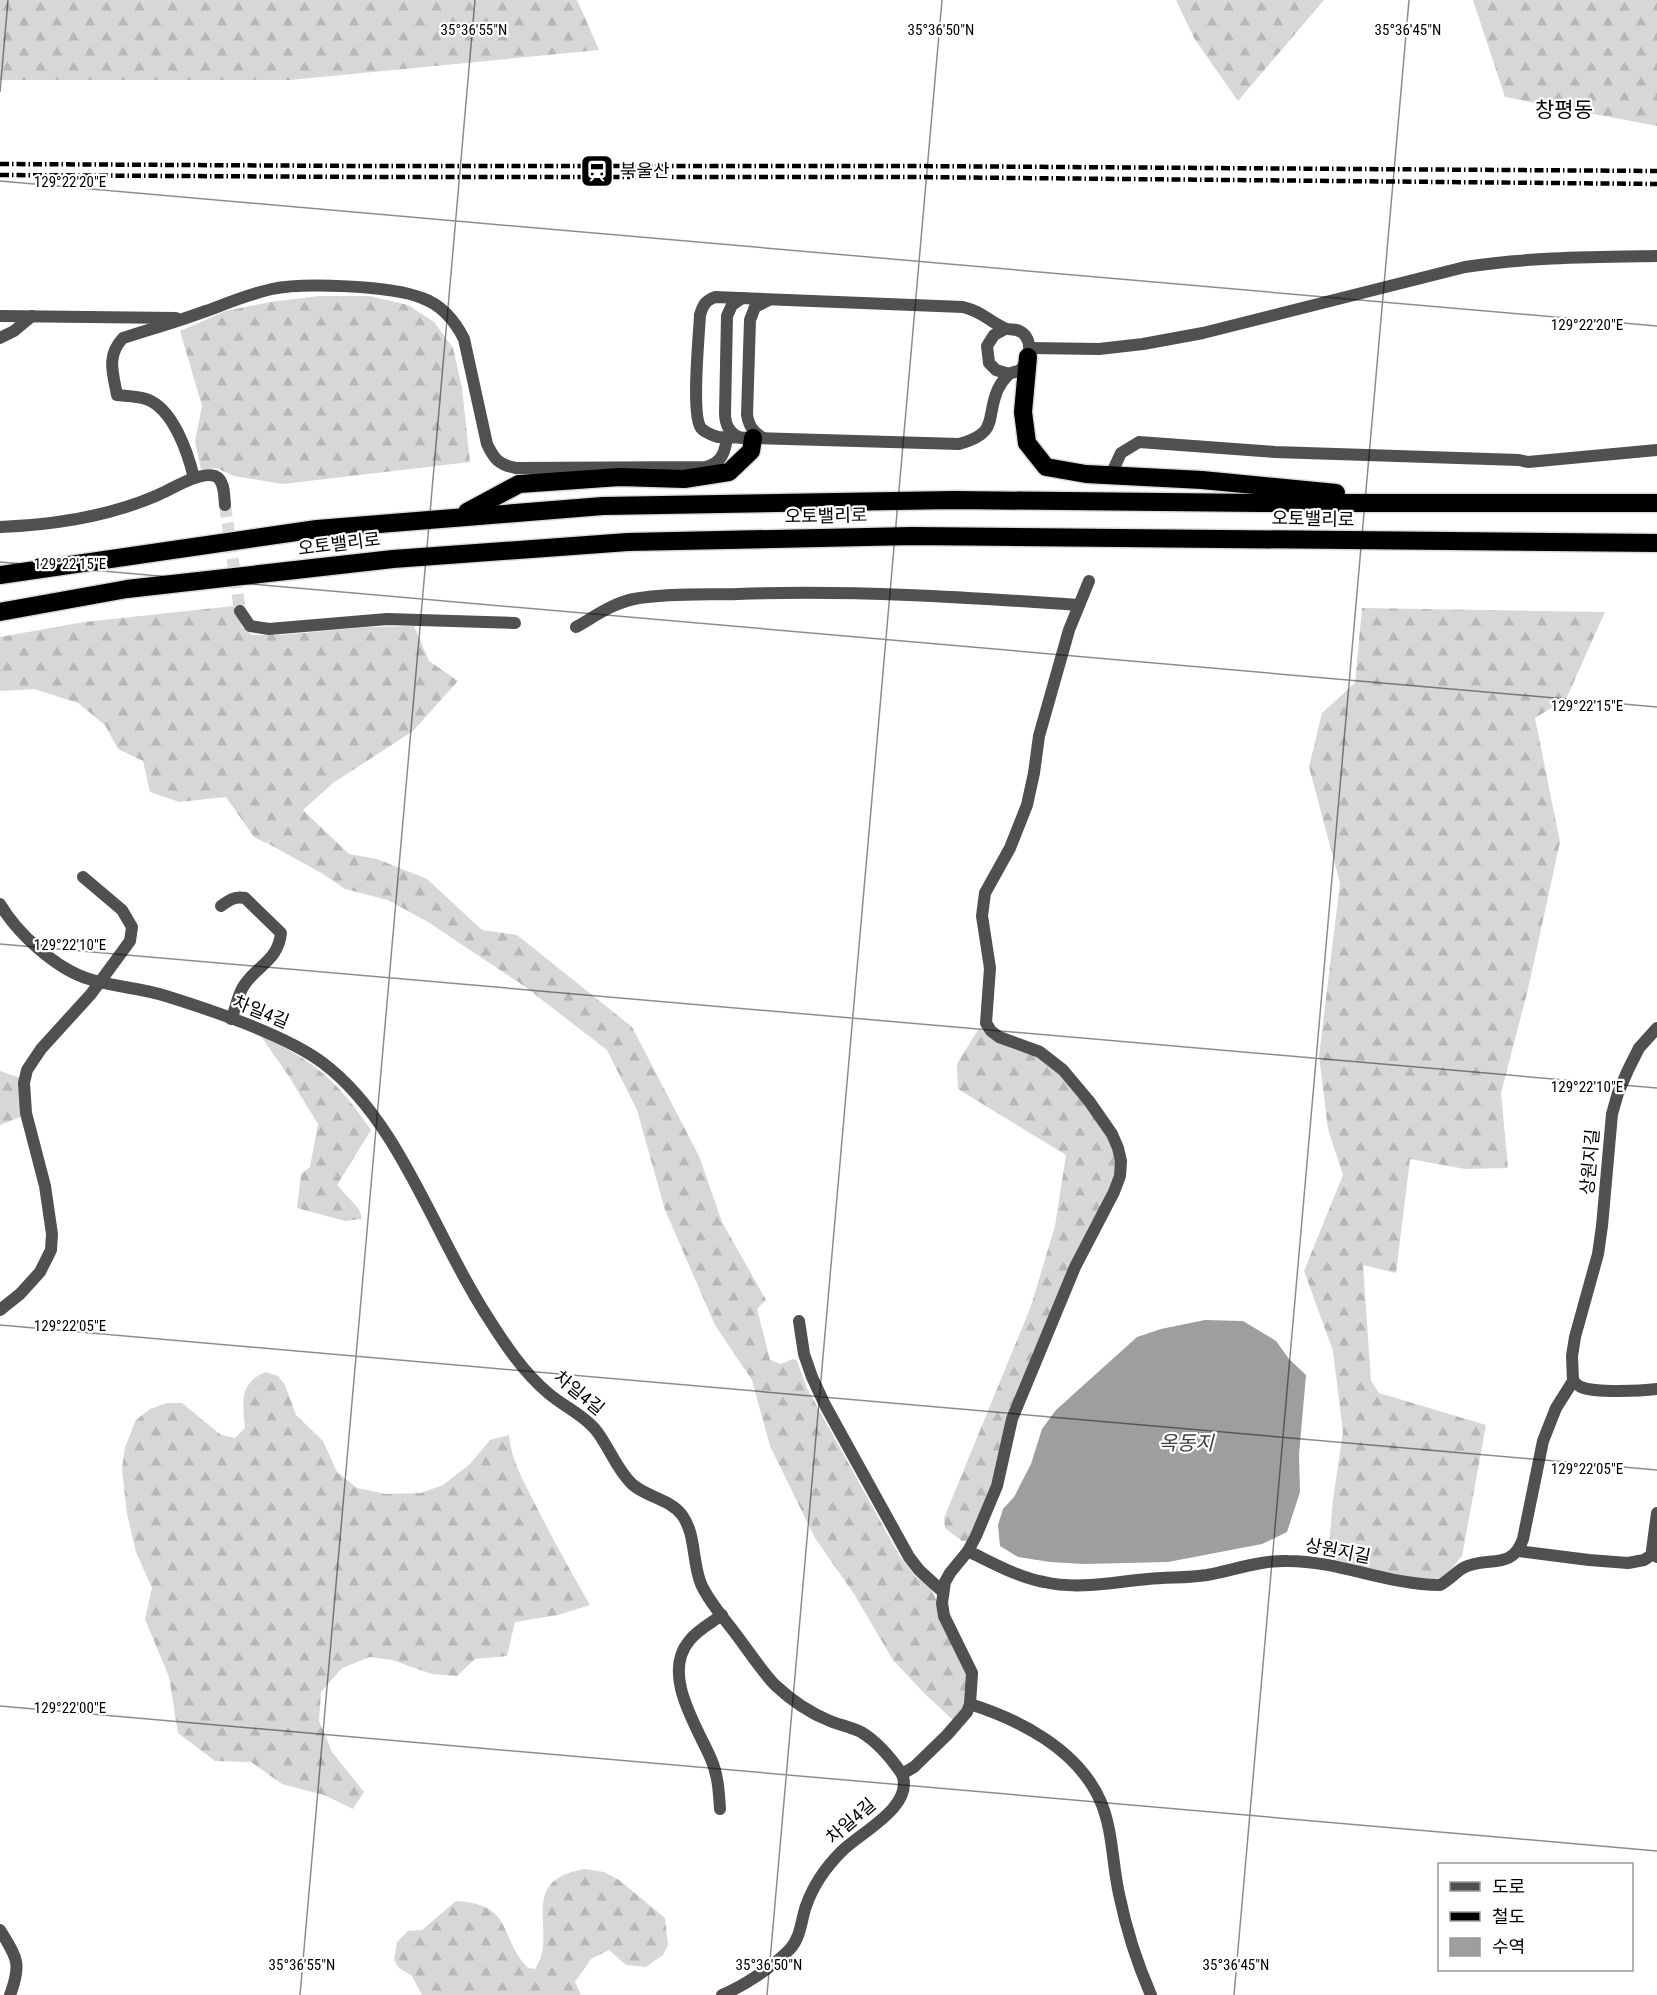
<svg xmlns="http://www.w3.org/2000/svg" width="1657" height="1995" font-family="'Roboto Condensed','Noto Sans KR',sans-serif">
  <defs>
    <pattern id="forest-firs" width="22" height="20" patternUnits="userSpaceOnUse" patternTransform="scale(1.5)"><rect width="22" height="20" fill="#d7d7d7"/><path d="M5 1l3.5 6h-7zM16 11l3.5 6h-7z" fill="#b7b7b7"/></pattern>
  </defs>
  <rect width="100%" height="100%" fill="#fff"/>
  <!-- forest -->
  <g fill="url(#forest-firs)">
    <path d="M 0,0 L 577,0 L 599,50 L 290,80 L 0,80 Z"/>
    <path d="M 1176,0 L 1324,0 L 1238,101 L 1194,38 Z"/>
    <path d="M 1473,0 L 1657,0 L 1657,126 L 1505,97 Z"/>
    <path d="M 320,296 L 369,296 L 408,305 L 434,322 L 453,348 L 462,388 L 470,462 L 283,484 L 234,476 L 216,468 L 201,470 L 195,441 L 202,406 L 180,331 L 226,311 L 270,302 Z"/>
    <path d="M 234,606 L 242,627 L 252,635 L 280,635 L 368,627 L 414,626 L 429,661 L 458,681 L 413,731 L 333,783 L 303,810 L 349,854 L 377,859 L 427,879 L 482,930 L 517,935 L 632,1027 L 699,1156 L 722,1222 L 766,1300 L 757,1309 L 770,1360 L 781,1364 L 793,1359 L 797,1361 L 807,1388 L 899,1555 L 915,1576 L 930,1586 L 965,1664 L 969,1687 L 962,1712 L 954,1721 L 925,1694 L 893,1660 L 854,1594 L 815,1538 L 770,1446 L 752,1380 L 715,1325 L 665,1210 L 637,1110 L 607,1050 L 524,986 L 428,922 L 388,900 L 345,889 L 323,874 L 267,843 L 272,838 L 266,843 L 254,837 L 226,797 L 179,802 L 150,792 L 143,761 L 118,749 L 105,725 L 78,703 L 34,689 L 0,691 L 0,637 L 84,622 Z"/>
    <path d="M 1362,608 L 1605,612 L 1566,699 L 1535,718 L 1560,842 L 1528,989 L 1501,1093 L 1508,1168 L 1465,1169 L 1410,1159 L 1396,1273 L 1363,1265 L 1371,1381 L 1379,1393 L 1486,1425 L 1462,1556 C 1455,1564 1448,1575 1438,1578 C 1419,1583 1350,1563 1328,1558 L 1333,1500 L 1343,1432 L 1333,1351 L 1304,1271 L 1343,1175 L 1328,1129 L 1319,1056 L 1340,883 L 1309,767 L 1322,713 L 1355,683 Z"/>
    <path d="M 978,1030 C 1002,1032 1046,1057 1062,1075 C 1079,1092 1113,1138 1116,1161 C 1117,1165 1116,1170 1115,1175 L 969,1541 L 962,1541 L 945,1528 L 944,1518 L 1031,1306 L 1055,1226 L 1066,1155 L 958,1089 L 957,1064 Z"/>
    <path d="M 260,1035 C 315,1062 336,1079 371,1130 L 337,1185 L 359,1209 L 362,1219 L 345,1221 L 297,1208 L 301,1174 L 310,1167 L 318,1124 L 288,1075 Z"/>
    <path d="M 0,1071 L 21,1078 L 23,1116 L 0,1125 Z"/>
    <path d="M 266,1372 L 278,1376 L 285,1385 L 296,1415 L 323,1441 L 337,1472 L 357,1488 L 386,1494 L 421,1493 L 443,1485 L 470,1464 L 490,1440 L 509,1435 C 511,1460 524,1482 535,1504 C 552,1538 571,1572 590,1605 L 558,1615 L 515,1622 L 507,1656 L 475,1659 L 457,1676 L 432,1674 L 392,1660 L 370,1657 L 342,1668 L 321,1692 L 319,1721 L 332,1752 L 364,1792 L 353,1809 L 324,1795 L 282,1784 L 251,1762 L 215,1761 L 178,1733 L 169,1677 L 145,1619 L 152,1588 L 136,1552 L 127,1514 L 122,1469 L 125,1447 L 136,1420 L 150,1409 L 167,1403 L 182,1403 L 221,1435 L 235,1438 L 245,1428 C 243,1403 238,1383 266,1372 Z"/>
    <path d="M 585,1869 L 604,1872 L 619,1880 L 665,1918 L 668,1945 L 663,1955 L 646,1967 L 626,1965 L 609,1950 L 591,1959 L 575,1982 L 581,1995 L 422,1995 L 412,1976 L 399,1968 L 394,1960 L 397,1942 L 408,1931 L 422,1930 L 456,1901 C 515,1904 498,1938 528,1968 L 535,1969 C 560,1934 514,1880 585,1869 Z"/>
  </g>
  <!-- water -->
  <path fill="#9e9e9e" d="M 1205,1320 L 1243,1321 L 1276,1341 L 1289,1359 L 1306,1375 L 1299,1455 L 1300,1492 L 1287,1532 L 1262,1544 L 1168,1562 L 1084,1564 L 1050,1562 L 1018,1557 L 1000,1546 L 998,1525 L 1003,1509 L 1014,1497 L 1031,1464 L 1042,1429 L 1056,1410 L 1137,1337 L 1161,1329 Z"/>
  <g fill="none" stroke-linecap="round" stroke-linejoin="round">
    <!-- street-tunnel -->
    <path stroke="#d9d9d9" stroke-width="12" stroke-dasharray="12 6" stroke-linecap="butt" d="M 225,505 L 240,611"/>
    <defs>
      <g id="highway">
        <path d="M 1028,357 L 1023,412 L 1027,443 L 1046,467 L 1086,474 L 1202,480 L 1336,493"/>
        <path d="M 467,512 L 519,484 L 620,477 L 684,479 L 729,472 L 751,451 L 753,438"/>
        <path d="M 0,575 L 317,529 L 603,506 L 954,500 L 1260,503 L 1657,503"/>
        <path d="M 0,612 L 127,589 L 393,559 L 628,542 L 912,536 L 1657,543"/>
      </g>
    </defs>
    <!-- highway casing -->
    <use href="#highway" stroke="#dbdbdb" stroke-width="21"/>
    <!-- lane -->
    <g stroke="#505050" stroke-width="12">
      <path d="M 715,297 L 963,307 C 983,312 987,320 1004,328 C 1008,330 1013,329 1017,330 C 1034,336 1031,358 1021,369 C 1018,372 1012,372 1009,374 C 1005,378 1000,385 998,389 C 985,418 1000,433 959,444 L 718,437 C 712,435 705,433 701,428 C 691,415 699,336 700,315 C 703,305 705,301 715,297 Z"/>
      <path d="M 0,316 L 176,318"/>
      <path d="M 1005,329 L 994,335 L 987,346 L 989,363 L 996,370 L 1009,374"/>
      <path d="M 0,338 L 14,331 L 32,316"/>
      <path d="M 1030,348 L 1099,349 L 1143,344 L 1203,333 L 1465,267 C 1529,257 1593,257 1657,256"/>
      <path d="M 741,438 C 729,433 725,425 725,413 L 727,316 L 732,305 L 742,298"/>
      <path d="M 763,438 C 753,432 749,426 747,415 L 750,320 L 755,307 L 769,300"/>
      <path d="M 1114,468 L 1121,453 L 1139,442 L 1275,452 L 1519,460 L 1528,462 L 1657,450"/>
      <path d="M 194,478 C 188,453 173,408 146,399 C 137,396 126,396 117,395 C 113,373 106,356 123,338 C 151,329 179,321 206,311 C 228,303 249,294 272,289 C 303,282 393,286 422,298 C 442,305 455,321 464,339 L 487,444 C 494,459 499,465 516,468 L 706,467 C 722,462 725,453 727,437"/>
      <path d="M 799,1321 L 804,1354 L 812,1377 L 825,1405 L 909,1557 L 919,1570 L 943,1592"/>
    </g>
    <!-- street -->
    <g stroke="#505050" stroke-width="12">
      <path d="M 0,527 C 53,525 110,516 158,495 C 172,489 200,471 215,476 C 225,480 224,496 225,505"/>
      <path d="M 240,611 L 250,626 L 269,629 L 387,619 L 515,623"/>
      <path d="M 576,627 C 594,617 613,603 634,599 C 667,593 704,595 738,594 C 852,590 964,597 1078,605"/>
      <path d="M 0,904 C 17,933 56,969 89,979 C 114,987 141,988 166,996 C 211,1010 286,1035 323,1063 C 400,1121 435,1237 487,1316 C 504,1343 523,1372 548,1393 C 563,1406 582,1414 595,1429 C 609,1446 616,1469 632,1484 C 646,1497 670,1499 682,1515 C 696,1534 692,1562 701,1584 C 709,1602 723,1617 735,1633 C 748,1650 760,1669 775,1685 C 791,1700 810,1713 830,1721 C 840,1725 851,1727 861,1732 C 878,1742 891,1758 902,1774 C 915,1807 859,1833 841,1852 C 826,1867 813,1886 806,1906 C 801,1920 801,1937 790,1949 C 774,1966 744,1986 722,1995"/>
      <path d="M 221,906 C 229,900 235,896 245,898 L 281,933 C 278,962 255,966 243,987 C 237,997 236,1009 231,1019"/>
      <path d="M 0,1310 L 20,1294 L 40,1272 L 51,1250 L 52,1234 L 45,1186 L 26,1113 L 24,1083 L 27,1070 L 41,1049 L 91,994 L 130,941 L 132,927 L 122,910 L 83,877"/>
      <path d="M 1573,1381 C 1574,1382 1580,1387 1581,1387 C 1594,1393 1642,1391 1657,1389"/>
      <path d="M 1657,1513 L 1652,1550 L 1657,1557"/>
      <path d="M 968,1551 C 993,1563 1017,1577 1044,1582 C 1079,1590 1113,1582 1148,1579 C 1168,1577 1188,1578 1207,1575 C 1234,1570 1261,1560 1288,1561 C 1339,1561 1388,1585 1440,1585 C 1449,1580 1455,1573 1463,1568 C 1488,1555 1511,1572 1523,1539 L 1543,1441 L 1556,1408 L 1573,1381 L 1572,1356 L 1575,1337 L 1598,1254 L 1602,1226 L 1612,1114 L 1618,1093 L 1628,1070 L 1639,1048 L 1657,1028"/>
      <path d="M 1518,1551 L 1589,1560 L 1628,1563 L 1644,1560 L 1653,1554"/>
      <path d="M 970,1704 C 1020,1720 1077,1749 1100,1800 C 1113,1829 1112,1863 1119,1894 C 1126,1928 1137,1963 1151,1995"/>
      <path d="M 902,1774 L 914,1767 L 947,1735 L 967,1712 L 970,1704 L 972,1673 L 944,1616 L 942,1603 L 945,1582 L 950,1573 L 968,1551 L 976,1536 L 997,1486 L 1012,1419 L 1075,1267 L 1114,1192 L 1120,1176 L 1121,1161 L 1118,1148 L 1112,1134 L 1089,1101 L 1063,1070 L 1040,1052 L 999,1037 L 991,1031 L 986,1023 L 990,968 L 982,916 L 985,893 L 1010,848 L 1027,805 L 1034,773 L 1039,736 L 1069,630 L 1089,581"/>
      <path d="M 720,1809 C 719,1792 718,1775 711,1759 C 698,1728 661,1675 689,1641 C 697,1630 711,1623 722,1615"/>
      <path d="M 0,1930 C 17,1958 22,1963 10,1995"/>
    </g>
    <!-- highway -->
    <use href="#highway" stroke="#000" stroke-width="18"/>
    <!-- rail -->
    <g stroke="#000" stroke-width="4.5" stroke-dasharray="9 3 1.5 3" stroke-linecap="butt">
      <path d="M 0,164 L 363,166 L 911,166 L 1657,171"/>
      <path d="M 0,175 L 362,177 L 911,177 L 1657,184"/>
    </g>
  </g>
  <!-- ticks -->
  <path fill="none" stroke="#000" stroke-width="1.5" stroke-opacity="0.45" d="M 0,92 L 8,0M 0,181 L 1657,326M 0,562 L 1657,707M 0,944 L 1657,1088M 0,1325 L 1657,1470M 0,1706 L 1657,1851M 300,1995 L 475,0M 767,1995 L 942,0M 1234,1995 L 1409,0"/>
  <!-- icons -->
  <defs>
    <symbol id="station-square" viewBox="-11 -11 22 22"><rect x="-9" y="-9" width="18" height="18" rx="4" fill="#000" stroke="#fff"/><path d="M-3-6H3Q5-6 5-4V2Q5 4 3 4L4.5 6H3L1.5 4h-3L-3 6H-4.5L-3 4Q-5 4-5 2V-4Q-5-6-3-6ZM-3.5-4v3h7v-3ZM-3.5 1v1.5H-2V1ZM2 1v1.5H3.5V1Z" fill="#fff"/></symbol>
  </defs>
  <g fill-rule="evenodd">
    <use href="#station-square" x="578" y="152" width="38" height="38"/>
  </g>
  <g text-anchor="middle" stroke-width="4.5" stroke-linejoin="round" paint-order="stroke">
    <!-- poi labels -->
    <g font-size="18" fill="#000" stroke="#fff" text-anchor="start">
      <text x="620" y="177">북울산</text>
    </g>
    <!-- street labels -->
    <g font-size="18" fill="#000" stroke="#fff">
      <text transform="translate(826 516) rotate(-1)" y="6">오토밸리로</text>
      <text transform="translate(1313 519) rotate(1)" y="6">오토밸리로</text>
      <text transform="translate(339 544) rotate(-7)" y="6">오토밸리로</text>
      <text transform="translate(261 1012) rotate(22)" y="6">차일4길</text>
      <text transform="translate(1590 1162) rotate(-85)" y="6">상원지길</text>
      <text transform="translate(579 1393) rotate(39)" y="6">차일4길</text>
      <text transform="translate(1338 1551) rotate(11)" y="6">상원지길</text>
      <text transform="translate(851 1821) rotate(-41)" y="6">차일4길</text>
    </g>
    <!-- water labels -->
    <g font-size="20" font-style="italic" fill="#3f3f3f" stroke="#fff">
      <text x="1186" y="1450">옥동지</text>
    </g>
    <!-- quarter labels -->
    <g font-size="21" fill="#000" stroke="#fff">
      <text x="1564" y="117">창평동</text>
    </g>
  </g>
  <g font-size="15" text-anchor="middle" fill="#000" stroke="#fff" stroke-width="4.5" stroke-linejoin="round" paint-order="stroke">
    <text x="474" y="35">35°36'55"N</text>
    <text x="941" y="35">35°36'50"N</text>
    <text x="1408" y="35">35°36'45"N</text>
    <text x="70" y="187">129°22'20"E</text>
    <text x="1587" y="330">129°22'20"E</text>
    <text x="70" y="569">129°22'15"E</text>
    <text x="1587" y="711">129°22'15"E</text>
    <text x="70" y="950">129°22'10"E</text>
    <text x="1587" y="1092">129°22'10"E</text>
    <text x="70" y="1331">129°22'05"E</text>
    <text x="1587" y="1474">129°22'05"E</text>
    <text x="70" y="1713">129°22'00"E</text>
    <text x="302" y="1970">35°36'55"N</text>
    <text x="769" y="1970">35°36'50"N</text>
    <text x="1236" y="1970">35°36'45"N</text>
  </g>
  <!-- legend -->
  <rect x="1438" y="1863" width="195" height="108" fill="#ffffff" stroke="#999999" stroke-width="1.5"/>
  <rect x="1450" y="1882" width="30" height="9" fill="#505050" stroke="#999999" stroke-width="1.5"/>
  <text x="1492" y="1893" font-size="18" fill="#000000">도로</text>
  <rect x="1450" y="1912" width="30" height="9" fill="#000000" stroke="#999999" stroke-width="1.5"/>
  <text x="1492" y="1923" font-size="18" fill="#000000">철도</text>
  <rect x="1450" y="1938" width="30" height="18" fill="#9e9e9e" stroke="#999999" stroke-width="1.5"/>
  <text x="1492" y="1953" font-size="18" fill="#000000">수역</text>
</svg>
